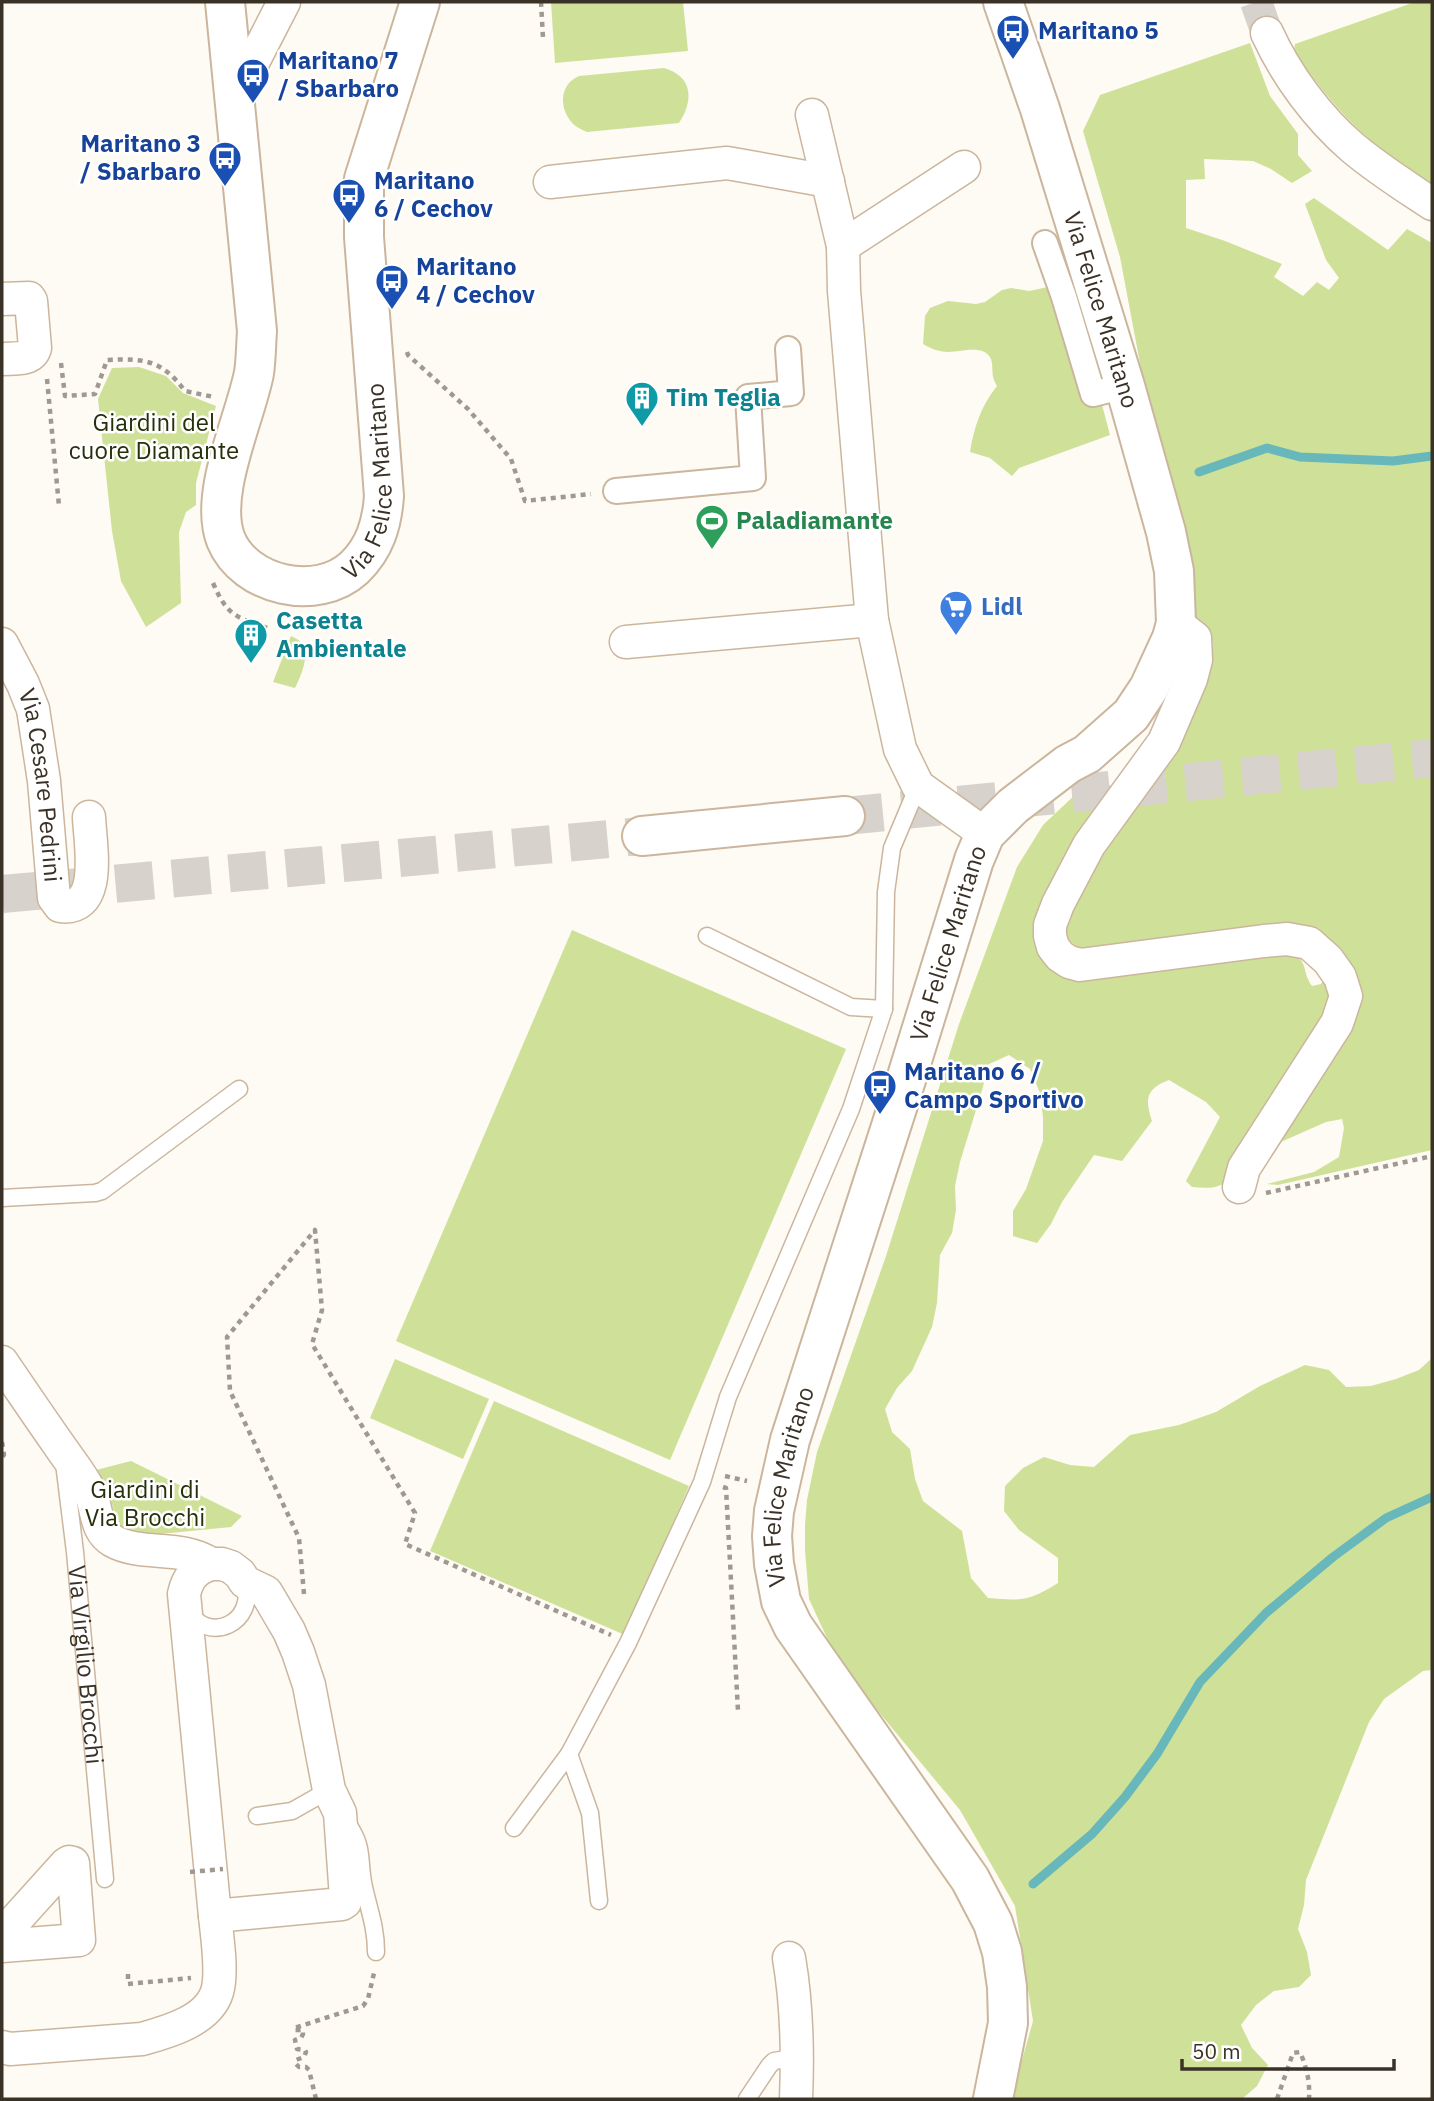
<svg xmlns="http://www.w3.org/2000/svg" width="1434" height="2101" font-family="'IBM Plex Sans',sans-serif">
  <rect width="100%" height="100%" fill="#fefaf4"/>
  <!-- green -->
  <g fill="#cfe198">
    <path d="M 551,2 L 683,2 L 688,51 L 555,63 Z"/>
    <path d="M 1415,2 L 1432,2 L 1432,184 C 1376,153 1328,104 1294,50 L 1295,44 Z"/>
    <path d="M 1250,43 L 1270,96 L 1298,134 L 1298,155 L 1312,171 L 1292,183 L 1271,169 L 1253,161 L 1204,159 L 1205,179 L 1186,180 L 1186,228 L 1225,241 L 1282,264 L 1274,277 L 1303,296 L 1317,282 L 1329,290 L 1339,278 L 1326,260 L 1305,204 L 1314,198 L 1388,250 L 1407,229 L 1432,243 L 1432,1150 L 1278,1185 L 1267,1184 L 1314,1172 L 1339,1157 L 1344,1128 L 1342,1119 L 1326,1122 L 1267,1148 L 1350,1018 L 1338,952 L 1092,954 C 1065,943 1061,933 1066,906 L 1205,679 L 1213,644 L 1205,628 L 1187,613 L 1120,257 L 1083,131 L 1100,95 Z"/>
    <path d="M 664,68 C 693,76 694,101 679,123 L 587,132 C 583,130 580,129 577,127 C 559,114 557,85 579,76 Z"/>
    <path d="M 1048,287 L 1100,397 L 1110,435 L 1019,468 L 1012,476 L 990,458 L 970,452 C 974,427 981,406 997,386 C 990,375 994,369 991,359 C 984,344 962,352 949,352 C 940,352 931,349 923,344 L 925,316 L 930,308 L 948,301 L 976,304 L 985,302 L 1002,290 L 1011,288 L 1029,291 Z"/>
    <path d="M 139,367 L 166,376 L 183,393 L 216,406 L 196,483 L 196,505 L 186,512 L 179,532 L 181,603 L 146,627 L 121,581 L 112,531 L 98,399 L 112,368 Z"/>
    <path d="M 291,636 C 315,645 303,671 295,688 L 273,682 Z"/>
    <path d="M 1095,776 L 1111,786 L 1079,834 L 1045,960 L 1294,952 C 1309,966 1302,972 1312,986 L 1321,984 L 1326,976 L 1336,998 L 1229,1179 C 1217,1190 1208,1188 1192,1187 L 1186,1181 L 1220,1117 L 1206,1102 L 1169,1080 C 1145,1089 1145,1100 1152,1121 L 1122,1161 L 1094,1155 L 1062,1202 L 1051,1224 L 1037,1243 L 1013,1236 L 1013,1211 L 1026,1189 L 1043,1141 L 1043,1117 L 1040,1093 L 1030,1069 L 1009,1055 L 987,1065 L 983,1087 L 960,1162 L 955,1186 L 956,1210 L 952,1233 L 940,1255 L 937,1303 L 932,1327 L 912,1371 L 897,1388 L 885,1409 L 892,1432 L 910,1449 L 915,1479 L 923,1501 L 962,1531 L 971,1578 L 988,1598 C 1021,1601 1030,1601 1058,1583 L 1058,1558 L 1019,1530 L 1004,1511 L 1005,1486 L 1023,1468 L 1044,1457 L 1070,1465 L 1094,1467 L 1130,1435 L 1179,1425 L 1216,1412 L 1260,1386 L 1305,1365 L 1329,1370 L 1346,1387 L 1371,1386 L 1396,1379 L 1419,1370 L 1432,1358 L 1432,1670 L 1423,1671 L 1384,1699 L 1369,1722 L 1306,1880 L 1304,1905 L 1298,1929 L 1307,1952 L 1311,1975 L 1299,1987 L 1274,1991 L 1256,2005 L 1241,2025 L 1252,2048 L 1268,2065 L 1257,2086 L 1242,2099 L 1011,2099 L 1033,2021 L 1015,1906 L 960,1810 L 839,1664 L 809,1599 L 805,1550 L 805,1525 L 807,1500 L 817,1452 L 886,1256 L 959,1024 L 1017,867 L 1043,825 Z"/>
    <path d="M 572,930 L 846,1049 L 670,1460 L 396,1341 Z"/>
    <path d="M 395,1359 L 489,1399 L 463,1459 L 370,1418 Z"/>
    <path d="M 494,1401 L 689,1486 L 625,1635 L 430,1551 Z"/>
    <path d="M 131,1461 L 242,1516 L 231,1527 L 140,1536 L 124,1530 L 117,1520 L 112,1504 L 96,1470 Z"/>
  </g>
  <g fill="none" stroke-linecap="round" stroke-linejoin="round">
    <!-- stream -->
    <g stroke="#68b8bb" stroke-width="9">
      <path d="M 1199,472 L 1267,448 L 1300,457 L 1393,461 L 1432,456"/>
      <path d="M 1033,1884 L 1092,1834 L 1125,1797 L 1157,1754 L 1200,1682 L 1266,1613 L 1333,1557 L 1386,1518 L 1432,1497"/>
    </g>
    <!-- minor-tunnel -->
    <path stroke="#d7d2cb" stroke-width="32" stroke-dasharray="32 16" stroke-linecap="butt" d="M 1256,2 L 1267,33"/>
    <!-- motorway-tunnel -->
    <g stroke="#d7d2cb" stroke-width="38" stroke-dasharray="38 19" stroke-linecap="butt">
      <path d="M 845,816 L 1432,758"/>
      <path d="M 2,894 L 642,836"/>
    </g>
    <defs>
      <g id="service">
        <path d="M 707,936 L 851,1007 L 884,1009"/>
        <path d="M 2,1198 L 95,1193 L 102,1191 L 239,1089"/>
        <path id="s1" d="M 64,1463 L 75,1552 L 105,1879"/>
        <path d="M 188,1610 C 207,1645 257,1624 245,1582"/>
        <path d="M 257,1816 L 292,1811 L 329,1790"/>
        <path d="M 347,1823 C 365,1848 358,1860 364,1887 C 369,1910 376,1927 376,1952"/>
        <path d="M 514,1828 L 569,1754"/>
        <path d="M 599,1901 L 590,1813 L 569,1754 L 628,1643 L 702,1482 L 728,1397 L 851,1109 L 884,1009 L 886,892 L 892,848 L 918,786"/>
        <path d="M 747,2099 L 769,2066 L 774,2061 L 798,2057"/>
      </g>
      <g id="pedestrian">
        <path d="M 1045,243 L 1064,297 L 1093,394 L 1125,386"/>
        <path d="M 616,491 L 753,478 L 748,397 L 791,393 L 788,349"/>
      </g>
      <g id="minor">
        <path d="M 1267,33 C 1286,75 1318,118 1353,148 C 1378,169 1405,186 1432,204"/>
        <path d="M 234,99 L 284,2"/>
        <path d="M 812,115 L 843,246 L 844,291 L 872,620 L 900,749 L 918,786 L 985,834"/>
        <path d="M 550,182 L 727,163 L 828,181"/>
        <path d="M 843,246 L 964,167"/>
        <path d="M 2,299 L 29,298 L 31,301 L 35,348 C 31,361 14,358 2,359"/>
        <path d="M 1176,623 L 1195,638 L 1196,660 L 1191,679 L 1164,742 L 1089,845 L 1058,904 L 1050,925 L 1050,936 L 1053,947 L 1060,956 L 1069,962 L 1080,965 L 1264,941 L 1287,939 L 1309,943 L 1328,960 L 1340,977 L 1346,996 L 1337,1023 L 1244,1168 L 1239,1187"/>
        <path d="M 626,642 L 872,620"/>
        <path id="s2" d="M 2,644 L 23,684 L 33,709 L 44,781 L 54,898 L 60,906 C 104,912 90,844 89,817"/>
        <path d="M 2,1362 C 21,1390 40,1418 59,1445 C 69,1460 81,1474 89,1490 C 98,1507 94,1530 113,1541 C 142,1557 181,1544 211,1564"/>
        <path d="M 211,1564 L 222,1564 L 231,1567 L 240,1574 L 245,1582 L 266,1592 L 289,1631 L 298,1652 L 309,1685 L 329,1790 L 340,1813 L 346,1898 L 345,1902 L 342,1904 L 215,1916 L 184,1594 C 188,1577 195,1569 211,1564 Z"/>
        <path d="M 2,1935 L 66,1864 L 69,1862 L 73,1863 L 79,1940 L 2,1946"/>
        <path d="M 789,1958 C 797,2005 798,2051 796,2099"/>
        <path d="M 2,2047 L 10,2049 L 142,2039 C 167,2032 208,2021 217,1992 C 223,1973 217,1936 215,1916"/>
      </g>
      <g id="tertiary">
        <path id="s3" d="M 225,2 L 257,331 C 256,345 256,360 254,373 C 245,419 208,495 226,540 C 245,586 317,602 354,568 C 375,548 382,524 384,496 L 364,237 L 364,179 L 420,2"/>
        <path id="s4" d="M 993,2099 L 1008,2023 L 1007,1987 L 1002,1952 L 993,1923 L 970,1879 L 793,1626 L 781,1601 L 774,1564 L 772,1536 L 774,1511 L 790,1440 L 905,1083 L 974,860 L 985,834 L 1013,806 L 1068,764 L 1087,754 L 1131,715 L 1149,688 L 1172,638 L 1176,623 L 1174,571 L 1166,532 L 1125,386 L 1040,109 L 1003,2"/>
      </g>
      <path id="motorway" d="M 642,836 L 845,816"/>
    </defs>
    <!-- service casing -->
    <use href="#service" stroke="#cbb69d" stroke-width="19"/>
    <!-- pedestrian casing -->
    <use href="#pedestrian" stroke="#cbb69d" stroke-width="28"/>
    <!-- minor casing -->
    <use href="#minor" stroke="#cbb69d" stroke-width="35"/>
    <!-- tertiary casing -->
    <use href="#tertiary" stroke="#cbb69d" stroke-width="42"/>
    <!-- motorway casing -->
    <use href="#motorway" stroke="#cbb69d" stroke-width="42"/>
    <!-- path -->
    <g stroke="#9f9991" stroke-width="4.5" stroke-dasharray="5 5" stroke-linecap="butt">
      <path d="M 541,2 L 543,38"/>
      <path d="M 407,352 L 408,355 L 468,409 L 511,459 L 525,501 L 591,494"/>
      <path d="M 61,363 L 65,396 L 95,394 L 107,360 C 144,358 162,360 185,391 L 214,397"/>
      <path d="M 47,379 L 59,506"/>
      <path d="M 213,583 C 227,615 235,617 267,628"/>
      <path d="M 1266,1193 L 1432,1156"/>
      <path d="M 2,1442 L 4,1455 L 2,1457"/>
      <path d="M 725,1476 L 747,1481"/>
      <path d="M 723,1487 L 726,1488 L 738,1711"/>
      <path d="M 304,1594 L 299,1538 L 230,1391 L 227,1337 L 315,1230 L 322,1310 L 312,1344 L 415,1513 L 405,1544 L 611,1635"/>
      <path d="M 128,1974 L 128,1984 L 191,1978"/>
      <path d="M 316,2099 L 309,2070 L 306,2067 L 299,2067 L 296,2064 L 296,2060 L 304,2057 L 306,2052 L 305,2050 L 297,2049 L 295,2040 L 301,2038 L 303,2034 L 303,2030 L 295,2030 L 294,2028 L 363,2006 L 368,1999 L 374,1973"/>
      <path d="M 1277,2099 L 1293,2053 L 1300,2052 C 1307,2068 1310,2082 1309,2099"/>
    </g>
    <!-- service -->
    <use href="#service" stroke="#fff" stroke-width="16"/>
    <!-- pedestrian -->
    <use href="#pedestrian" stroke="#fff" stroke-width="24"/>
    <!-- minor -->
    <use href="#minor" stroke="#fff" stroke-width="32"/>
    <!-- tertiary -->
    <use href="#tertiary" stroke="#fff" stroke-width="38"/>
    <!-- motorway -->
    <use href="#motorway" stroke="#fff" stroke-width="38"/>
    <!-- path-bridge -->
    <path stroke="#9f9991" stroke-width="4.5" stroke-dasharray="5 5" stroke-linecap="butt" d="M 190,1872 L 223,1869"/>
  </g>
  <!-- icons -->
  <defs>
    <symbol id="bus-pin" viewBox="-11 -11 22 30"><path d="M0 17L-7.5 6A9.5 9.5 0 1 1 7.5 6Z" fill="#1a4fb4" stroke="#fff"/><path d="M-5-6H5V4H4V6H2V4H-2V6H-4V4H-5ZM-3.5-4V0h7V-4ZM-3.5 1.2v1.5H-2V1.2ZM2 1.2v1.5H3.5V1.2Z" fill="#fff"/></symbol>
    <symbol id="building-pin" viewBox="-11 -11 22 30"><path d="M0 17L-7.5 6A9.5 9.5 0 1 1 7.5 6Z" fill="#0f9aa8" stroke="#fff"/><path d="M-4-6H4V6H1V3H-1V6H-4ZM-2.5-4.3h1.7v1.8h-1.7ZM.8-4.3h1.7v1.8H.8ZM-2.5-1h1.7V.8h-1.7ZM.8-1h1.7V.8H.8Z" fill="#fff"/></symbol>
    <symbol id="stadium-pin" viewBox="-11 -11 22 30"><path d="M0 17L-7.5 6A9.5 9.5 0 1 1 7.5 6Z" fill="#2e9e5b" stroke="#fff"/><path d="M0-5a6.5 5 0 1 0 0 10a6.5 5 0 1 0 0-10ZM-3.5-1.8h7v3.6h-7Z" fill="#fff"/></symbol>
    <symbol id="supermarket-pin" viewBox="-11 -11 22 30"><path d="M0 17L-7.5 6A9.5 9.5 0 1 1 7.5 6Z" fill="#3f7fe0" stroke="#fff"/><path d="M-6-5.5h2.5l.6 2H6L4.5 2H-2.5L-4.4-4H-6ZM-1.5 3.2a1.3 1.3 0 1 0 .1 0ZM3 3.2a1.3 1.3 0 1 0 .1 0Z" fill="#fff"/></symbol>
  </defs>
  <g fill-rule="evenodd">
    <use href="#bus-pin" x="994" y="12" width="38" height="52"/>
    <use href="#bus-pin" x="234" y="56" width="38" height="52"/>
    <use href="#bus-pin" x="206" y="139" width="38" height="52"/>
    <use href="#bus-pin" x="330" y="176" width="38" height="52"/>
    <use href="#bus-pin" x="373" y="262" width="38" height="52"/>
    <use href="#building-pin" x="623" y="379" width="38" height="52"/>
    <use href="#stadium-pin" x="693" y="502" width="38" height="52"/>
    <use href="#supermarket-pin" x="937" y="588" width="38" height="52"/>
    <use href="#building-pin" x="232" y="616" width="38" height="52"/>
    <use href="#bus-pin" x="861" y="1067" width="38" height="52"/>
  </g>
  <g text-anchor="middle" stroke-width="5" stroke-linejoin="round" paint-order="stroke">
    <!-- transit labels -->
    <g font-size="24" font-weight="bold" fill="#164399" stroke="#fff" text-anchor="start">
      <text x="1038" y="39">Maritano 5</text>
      <text x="278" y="69">Maritano 7<tspan x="278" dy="28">/ Sbarbaro</tspan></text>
      <text x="201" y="152" text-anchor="end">Maritano 3<tspan x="201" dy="28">/ Sbarbaro</tspan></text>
      <text x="374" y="189">Maritano<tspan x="374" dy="28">6 / Cechov</tspan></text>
      <text x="416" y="275">Maritano<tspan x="416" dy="28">4 / Cechov</tspan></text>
      <text x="904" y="1080">Maritano 6 /<tspan x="904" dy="28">Campo Sportivo</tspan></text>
    </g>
    <!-- street labels -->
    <g font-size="24" fill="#3a3227" stroke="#fff">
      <text transform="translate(1101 310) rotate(73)" y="8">Via Felice Maritano</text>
      <text dy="8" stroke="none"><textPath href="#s3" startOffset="786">Via Felice Maritano</textPath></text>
      <text dy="8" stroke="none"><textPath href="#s2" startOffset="149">Via Cesare Pedrini</textPath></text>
      <text dy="8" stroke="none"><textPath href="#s4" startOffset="1250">Via Felice Maritano</textPath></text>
      <text dy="8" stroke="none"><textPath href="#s4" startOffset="682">Via Felice Maritano</textPath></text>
      <text dy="8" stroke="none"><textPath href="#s1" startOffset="203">Via Virgilio Brocchi</textPath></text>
    </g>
    <!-- culture labels -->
    <g font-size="24" font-weight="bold" fill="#0d838f" stroke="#fff" text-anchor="start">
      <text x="666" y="406">Tim Teglia</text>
      <text x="276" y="629">Casetta<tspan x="276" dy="28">Ambientale</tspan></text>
    </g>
    <!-- park labels -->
    <g font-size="24" fill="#272f0b" stroke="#fff">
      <text x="154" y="431">Giardini del<tspan x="154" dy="28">cuore Diamante</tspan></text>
      <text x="145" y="1498">Giardini di<tspan x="145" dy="28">Via Brocchi</tspan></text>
    </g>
    <!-- leisure labels -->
    <g font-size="24" font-weight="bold" fill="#27864d" stroke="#fff" text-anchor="start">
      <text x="736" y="529">Paladiamante</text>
    </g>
    <!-- shop labels -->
    <g font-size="24" font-weight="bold" fill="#366cbe" stroke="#fff" text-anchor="start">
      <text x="981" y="615">Lidl</text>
    </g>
  </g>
  <!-- border -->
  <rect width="1434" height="2101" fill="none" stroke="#3a3227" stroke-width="7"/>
  <!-- scale -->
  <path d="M1182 2059v10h212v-10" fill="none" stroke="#3a3227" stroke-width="3.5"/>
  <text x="1192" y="2059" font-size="21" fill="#3a3227" stroke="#ffffff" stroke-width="5" paint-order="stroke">50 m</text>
</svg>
